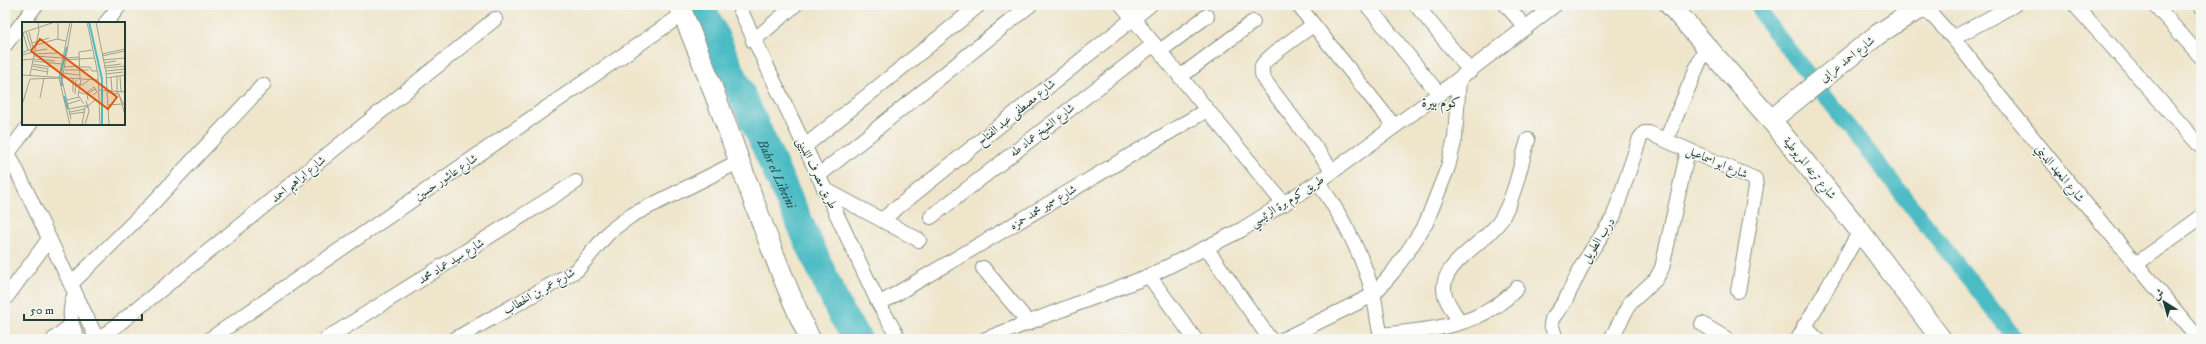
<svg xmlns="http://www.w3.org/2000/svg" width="2206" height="344" font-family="'IM FELL DW Pica',Amiri,serif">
  <rect width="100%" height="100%" fill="#f6f6f2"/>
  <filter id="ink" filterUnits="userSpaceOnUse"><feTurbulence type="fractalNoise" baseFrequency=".025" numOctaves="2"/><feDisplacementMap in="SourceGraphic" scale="8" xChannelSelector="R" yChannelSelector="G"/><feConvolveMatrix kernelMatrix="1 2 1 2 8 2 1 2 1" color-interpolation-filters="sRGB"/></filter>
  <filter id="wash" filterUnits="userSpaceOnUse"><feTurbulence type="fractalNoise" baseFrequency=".012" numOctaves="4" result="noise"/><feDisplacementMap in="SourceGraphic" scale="16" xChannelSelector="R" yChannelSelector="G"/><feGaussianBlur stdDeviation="0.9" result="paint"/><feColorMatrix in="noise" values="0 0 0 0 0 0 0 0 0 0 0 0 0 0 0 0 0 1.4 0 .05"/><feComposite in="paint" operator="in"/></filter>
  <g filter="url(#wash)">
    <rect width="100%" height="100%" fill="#efe5cb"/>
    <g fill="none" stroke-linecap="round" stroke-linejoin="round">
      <!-- canal -->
      <path stroke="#4cbbc4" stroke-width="16" d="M 1758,5 L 1766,21 L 2016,339"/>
      <!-- river -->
      <path stroke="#4cbbc4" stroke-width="28" id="s1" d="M 701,5 L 841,314 L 858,339"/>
    </g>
  </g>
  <g filter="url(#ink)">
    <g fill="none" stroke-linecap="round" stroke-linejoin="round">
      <defs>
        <g id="street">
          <path d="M 738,5 L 879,304 L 899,339"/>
          <path d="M 1122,5 L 1284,204"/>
          <path d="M 1298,5 L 1394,126"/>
          <path d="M 1367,5 L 1439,94"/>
          <path d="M 1416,5 L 1470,71"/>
          <path d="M 1506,5 L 1526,28"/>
          <path d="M 1923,5 L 1953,38 L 2084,202 L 2199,339"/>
          <path d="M 2075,5 L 2201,147"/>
          <path d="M 2155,5 L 2201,57"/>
          <path d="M 2201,5 L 2201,6"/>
          <path d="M 106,23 L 120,5"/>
          <path d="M 1313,25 C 1304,32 1265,58 1262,66 C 1261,72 1262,76 1265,81 L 1333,171"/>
          <path d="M 1953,38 L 2014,5"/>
          <path d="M 753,41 L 795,5"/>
          <path d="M 5,45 L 36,5"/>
          <path d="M 1160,51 L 1207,16"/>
          <path d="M 1180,77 L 1253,22"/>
          <path d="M 1666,140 L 1706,46"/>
          <path d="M 5,146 L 97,339"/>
          <path d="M 804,147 L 979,5"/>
          <path d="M 8,153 L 30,124"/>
          <path d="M 818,176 L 1030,5"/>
          <path d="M 1318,182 C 1342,216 1362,253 1373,294 C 1377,309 1377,324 1382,339"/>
          <path d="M 824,189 L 919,240"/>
          <path d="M 931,217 L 1154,44"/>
          <path d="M 883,219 L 1150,5"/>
          <path d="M 1207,249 L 1270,339"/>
          <path d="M 2135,265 L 2201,217"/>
          <path d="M 983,268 L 1029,323"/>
          <path d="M 1149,276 L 1195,339"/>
          <path d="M 71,284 L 152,204 L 263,85"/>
          <path d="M 75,293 C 68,311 70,323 78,339"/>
          <path d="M 5,299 L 49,239"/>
          <path d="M 879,304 L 1207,110"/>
          <path d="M 1460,322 C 1455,314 1448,305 1445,295 C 1436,265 1486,243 1500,221 C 1515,197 1520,166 1528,140"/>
          <path d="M 1702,324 L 1727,339"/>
          <path d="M 1804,326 L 1817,339"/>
          <path d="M 1381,335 C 1432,329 1480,328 1517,288"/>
          <path d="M 54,339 L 71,325"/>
          <path d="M 100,339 L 495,19"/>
          <path d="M 210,339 L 683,14"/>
          <path d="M 326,339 L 576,182"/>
          <path d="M 455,339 L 577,270 L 610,231 L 632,215 L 738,162"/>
          <path d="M 986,339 L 1149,276 L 1241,230 L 1318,182 L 1439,94 L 1555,5"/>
          <path d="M 1284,339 L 1373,295 L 1393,272 L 1410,248 L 1426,223 L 1448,167 L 1455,138 L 1459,79"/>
          <path d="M 1556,339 L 1551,324 L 1552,319 L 1565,301 L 1584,262 L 1613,218 L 1640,138 L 1644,133 L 1649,133 L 1755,179 L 1756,187 L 1738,291"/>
          <path d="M 1611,339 L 1630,303 L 1656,279 L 1662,268 L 1688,150"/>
          <path d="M 1798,339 L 1860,231"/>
        </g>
        <g id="secondary">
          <path d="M 679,5 C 727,114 759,231 810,339"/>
          <path d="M 1670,5 L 1771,120 L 1860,231 L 1941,339"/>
          <path d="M 1771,120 L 1877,35 L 1903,18 L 1928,5"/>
        </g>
      </defs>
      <!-- street casing -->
      <use href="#street" stroke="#879180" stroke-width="16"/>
      <!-- secondary casing -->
      <use href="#secondary" stroke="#879180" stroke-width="22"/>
      <!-- street -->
      <use href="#street" stroke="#fff" stroke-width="14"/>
      <!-- secondary -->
      <use href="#secondary" stroke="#fff" stroke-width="20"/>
    </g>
  </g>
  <g text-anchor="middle" stroke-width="3" stroke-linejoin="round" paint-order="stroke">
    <!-- street labels -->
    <g font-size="12" fill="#1f3d34" stroke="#f6f6f2">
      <text transform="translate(1847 59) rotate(-38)" y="4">شارع احمد عرابى</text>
      <text transform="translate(1016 112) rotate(-39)" y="4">شارع مصطفى عبد الفتاح</text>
      <text transform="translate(1042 130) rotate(-38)" y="4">شارع الشيخ عماد طه</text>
      <text transform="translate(1717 162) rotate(23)" y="4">شارع ابو اسماعيل</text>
      <text transform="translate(1810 168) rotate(51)" y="4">شارع ترعه المريوطية</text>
      <text transform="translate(817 173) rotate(64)" y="4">طريق مصرف اللبينى</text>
      <text transform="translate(2060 173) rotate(51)" y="4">شارع المعهد الديني</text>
      <text transform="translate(446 177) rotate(-34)" y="4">شارع عاشور حسين</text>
      <text transform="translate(298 179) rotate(-39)" y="4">شارع ابراهيم احمد</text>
      <text transform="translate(1287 201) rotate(-33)" y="4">طريق كوم برة الرئيسي</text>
      <text transform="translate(1043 207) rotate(-31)" y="4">شارع سمير محمد حمزه</text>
      <text transform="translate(1598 240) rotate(-57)" y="4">درب الطويل</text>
      <text transform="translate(451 261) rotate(-32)" y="4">شارع سيد عماد محمد</text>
      <text transform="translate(539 291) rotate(-30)" y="4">شارع عمر بن الخطاب</text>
    </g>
    <!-- water labels -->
    <g font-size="13" font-style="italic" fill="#2a5c58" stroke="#f6f6f2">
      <text dy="5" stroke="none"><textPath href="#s1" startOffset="185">Bahr el Libeini</textPath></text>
    </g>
    <!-- quarter labels -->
    <g font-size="14" fill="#1f3d34" stroke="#f6f6f2">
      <text x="1441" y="107">كوم بيرة</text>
    </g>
  </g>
  <!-- overview -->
  <g transform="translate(22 22)">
    <rect width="103" height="103" fill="#efe5cb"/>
    <path fill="none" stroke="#4cbbc4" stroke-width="2" d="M 67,0 L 80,57 L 80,103M 40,64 L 39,50 L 45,25M 42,74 L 46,87"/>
    <path fill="none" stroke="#9ca28f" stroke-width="1" d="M 36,0 L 36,17M 48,0 L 37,56 L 48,103M 65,0 L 76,52 L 78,103M 74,0 L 84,50 L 87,103M 4,10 L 9,26M 0,11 L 33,0M 1,11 L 6,28M 10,21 L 27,16M 14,23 L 35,17 L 44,19M 13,29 L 25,27M 0,31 L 11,26 L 7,10M 13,32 L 35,31M 80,32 L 103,27M 0,33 L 12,30M 12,34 L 42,36M 80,34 L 103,29M 44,36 L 57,35M 12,37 L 33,39M 43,38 L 72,36M 81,38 L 103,36M 11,39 L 40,42M 82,41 L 94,39M 11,42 L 28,45M 1,43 L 0,38 L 11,37M 10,44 L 26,47 L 25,53M 83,44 L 99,42M 42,45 L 57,44M 57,45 L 68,45 L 70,49 L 75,49M 83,46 L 103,44M 10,47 L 26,50M 43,48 L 67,48M 84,49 L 103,47M 41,51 L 57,53M 84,52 L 101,50M 0,53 L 76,58M 8,53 L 17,8 L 16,0M 95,54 L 95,69 L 103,85M 98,54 L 99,70M 89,55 L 90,69M 84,56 L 103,53M 58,58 L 57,30 L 70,28M 59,58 L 56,73 L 62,82M 51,62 L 60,63 L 67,58M 77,68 L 103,70M 51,70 L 51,57M 56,70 L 63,72 L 72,65 L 75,70 L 71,73M 85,70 L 97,72 L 103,93M 53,72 L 54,58M 18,76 L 22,56M 45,78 L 57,75M 66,78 L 65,72 L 73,67M 46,82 L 58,78M 0,83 L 8,57 L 37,56M 86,83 L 100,82M 47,87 L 67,83 L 73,78M 48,90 L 63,87M 48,92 L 63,90M 49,97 L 40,58 L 50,0M 60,103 L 63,85 L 67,85M 63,103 L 67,89 L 64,79"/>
    <path fill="#de580e" fill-opacity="0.15" stroke="#de580e" stroke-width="2" d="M 18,17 L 95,75 L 86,87 L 9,29 Z"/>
    <rect width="103" height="103" fill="none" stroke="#1f3d34" stroke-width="2"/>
  </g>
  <!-- margin -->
  <rect width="2206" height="344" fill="none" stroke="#f6f6f2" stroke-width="20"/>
  <!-- north arrow -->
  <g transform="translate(2164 302) rotate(323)" stroke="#f6f6f2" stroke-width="3" paint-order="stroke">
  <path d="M0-3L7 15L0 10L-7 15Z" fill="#1f3d34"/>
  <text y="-6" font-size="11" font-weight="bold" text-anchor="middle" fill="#1f3d34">ش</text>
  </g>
  <!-- scale -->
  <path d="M24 314v6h118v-6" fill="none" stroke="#1f3d34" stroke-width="2"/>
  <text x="30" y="314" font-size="12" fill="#1f3d34" stroke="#f6f6f2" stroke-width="3" paint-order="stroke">50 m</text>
</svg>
